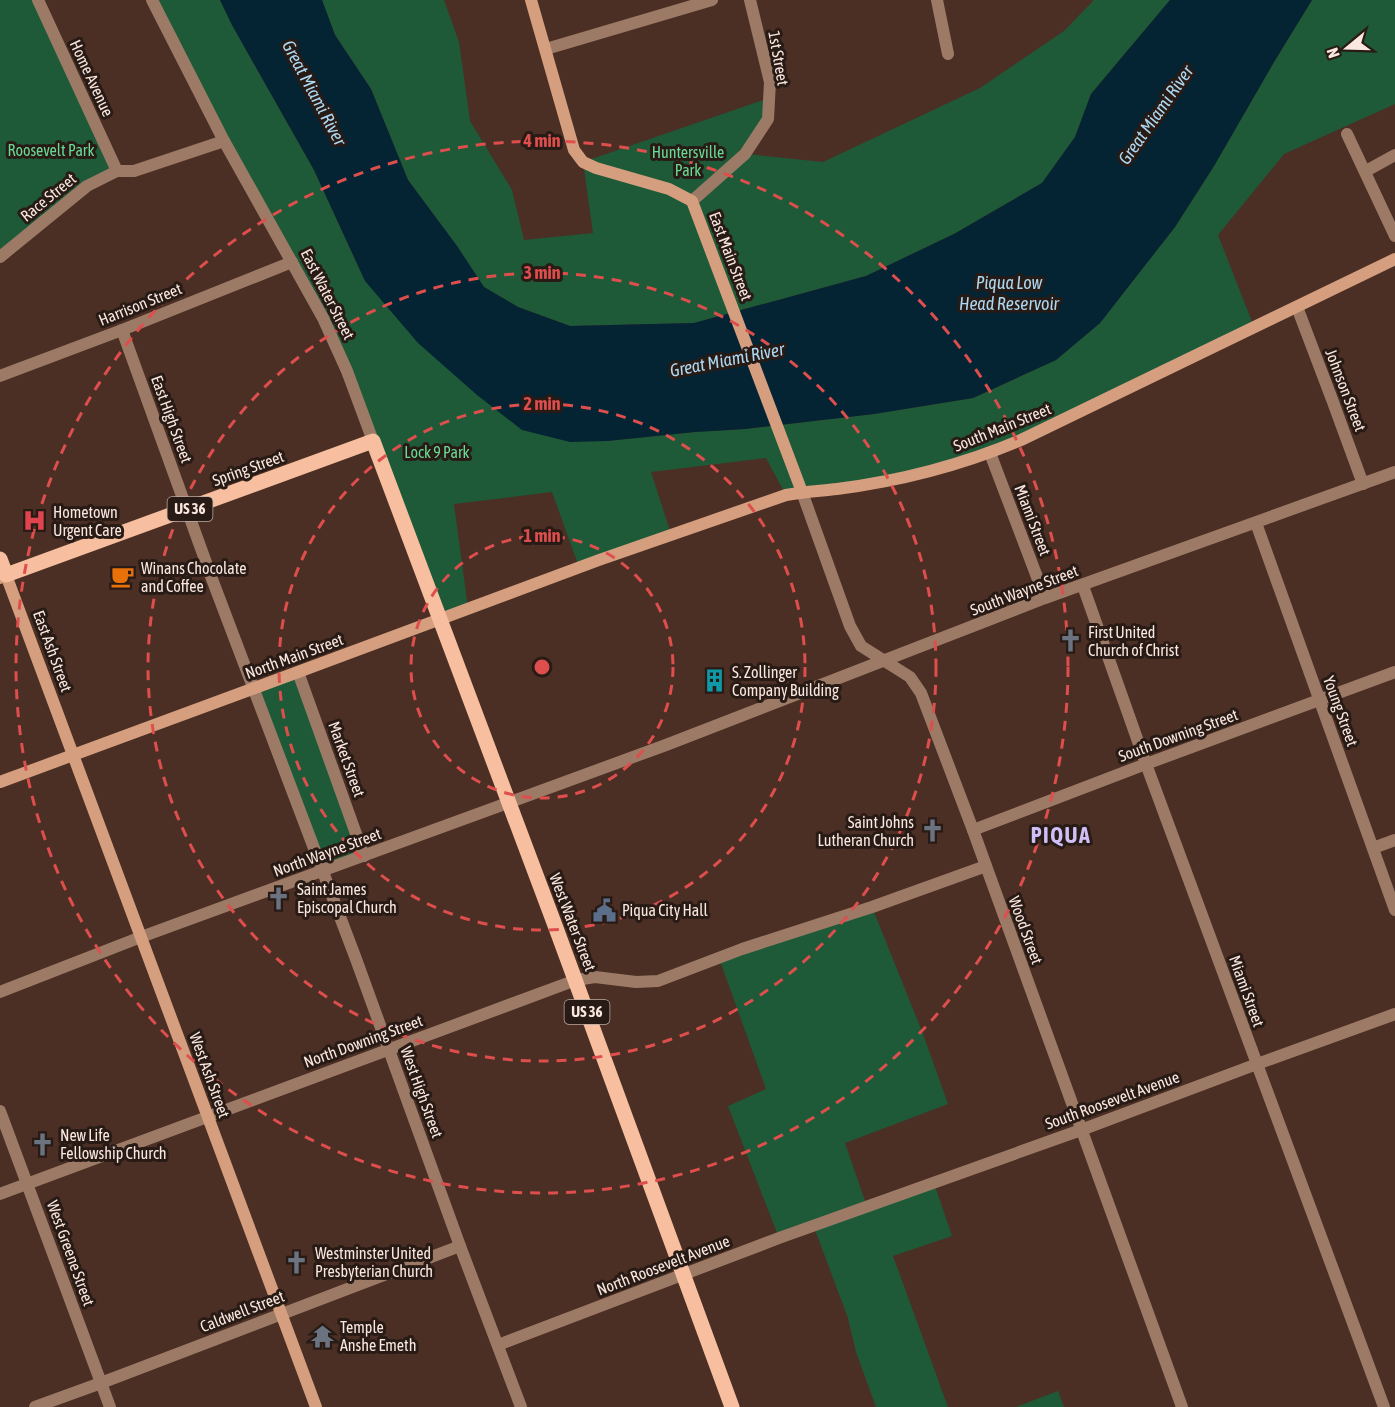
<svg xmlns="http://www.w3.org/2000/svg" width="1395" height="1407" font-family="'Asap Condensed',sans-serif">
  <rect width="100%" height="100%" fill="#4b2f24"/>
  <!-- green -->
  <g fill="#1e5a38">
    <path d="M 0,0 L 38,0 L 117,171 L 0,257 Z"/>
    <path d="M 152,0 L 220,0 L 232,25 L 314,170 L 365,281 L 607,441 L 695,432 L 745,429 L 874,414 L 973,398 L 1056,360 L 1100,323 L 1175,227 L 1214,166 L 1274,62 L 1312,0 L 1395,0 L 1395,104 L 1284,154 L 1218,235 L 1254,327 L 1021,440 L 938,469 L 786,495 L 766,458 L 651,472 L 671,534 L 579,567 L 552,492 L 454,504 L 468,608 L 440,619 L 347,371 Z"/>
    <path d="M 322,0 L 444,0 L 459,42 L 470,121 L 512,190 L 524,240 L 593,233 L 583,162 L 769,98 L 768,119 L 746,154 L 823,162 L 980,88 L 1064,31 L 1094,0 L 1170,0 L 1091,94 L 1075,137 L 1042,183 L 954,234 L 866,276 L 694,323 L 570,326 L 518,307 L 484,287 L 457,246 L 408,180 L 371,89 L 335,35 Z"/>
    <path d="M 298,672 L 364,856 L 322,871 L 253,689 Z"/>
    <path d="M 872,907 L 923,1034 L 948,1104 L 845,1143 L 867,1207 L 934,1183 L 952,1236 L 893,1256 L 948,1407 L 876,1407 L 856,1352 L 848,1318 L 814,1227 L 779,1238 L 728,1106 L 766,1089 L 719,958 Z"/>
    <path d="M 1058,1391 L 1064,1407 L 1016,1407 Z"/>
  </g>
  <!-- water -->
  <path fill="#042433" d="M 220,0 L 322,0 L 335,35 L 371,89 L 408,180 L 457,246 L 484,287 L 518,307 L 570,326 L 694,323 L 866,276 L 954,234 L 1042,183 L 1075,137 L 1091,94 L 1170,0 L 1312,0 L 1274,62 L 1214,166 L 1175,227 L 1100,323 L 1056,360 L 973,398 L 874,414 L 745,429 L 695,432 L 607,441 L 570,442 L 522,430 L 477,395 L 418,343 L 365,281 L 314,170 L 232,25 Z"/>
  <g fill="none" stroke-linecap="round" stroke-linejoin="round">
    <!-- street -->
    <g stroke="#9c7a66" stroke-width="12">
      <path d="M 38,0 L 117,171"/>
      <path d="M 152,0 L 224,141 L 323,318 L 347,371 L 373,441"/>
      <path d="M 937,0 L 948,54"/>
      <path d="M 546,49 L 712,0"/>
      <path d="M 1347,134 L 1395,236"/>
      <path d="M 1366,171 L 1395,155"/>
      <path d="M 692,201 L 745,154 L 768,119 L 770,82 L 750,0"/>
      <path d="M 0,257 L 87,186 L 117,171 L 134,171 L 224,141"/>
      <path d="M 1297,307 L 1333,402 L 1363,484"/>
      <path d="M 122,330 L 212,579 L 356,959 L 460,1246 L 521,1407"/>
      <path d="M 0,376 L 122,330 L 292,262"/>
      <path d="M 990,453 L 1045,598"/>
      <path d="M 802,492 L 850,626 L 861,646 L 910,677 L 921,693 L 973,830 L 1182,1407"/>
      <path d="M 1256,523 L 1395,910"/>
      <path d="M 1083,586 L 1146,764 L 1384,1407"/>
      <path d="M 298,672 L 364,856"/>
      <path d="M 973,830 L 1146,764 L 1395,672"/>
      <path d="M 1373,848 L 1395,840"/>
      <path d="M 0,992 L 141,937 L 666,745 L 1045,598 L 1395,472"/>
      <path d="M 0,1111 L 110,1407"/>
      <path d="M 0,1194 L 576,980 L 595,977 L 636,982 L 658,981 L 742,949 L 872,907 L 986,866"/>
      <path d="M 498,1345 L 779,1238 L 1081,1130 L 1257,1064 L 1395,1014"/>
      <path d="M 35,1407 L 101,1383 L 460,1246"/>
    </g>
    <!-- secondary -->
    <g stroke="#d59e7f" stroke-width="12">
      <path d="M 531,0 L 574,150 L 583,162 L 596,168 L 669,189 L 692,201 L 802,492"/>
      <path d="M 0,578 L 6,575 L 316,1407"/>
      <path d="M 0,782 L 298,672 L 599,560 L 786,495 C 803,492 820,491 837,489 C 900,481 962,465 1021,440 L 1395,259"/>
    </g>
    <!-- primary -->
    <path stroke="#f7bf9f" stroke-width="15" d="M 0,559 L 6,575 L 373,441 L 556,928 L 732,1407"/>
  </g>
  <!-- distance rings -->
  <g fill="none" stroke="#dd4e4d" stroke-width="3" stroke-dasharray="10 8">
    <circle cx="542" cy="667" r="131"/>
    <circle cx="542" cy="667" r="263"/>
    <circle cx="542" cy="667" r="394"/>
    <circle cx="542" cy="667" r="526"/>
  </g>
  <!-- icons -->
  <defs>
    <symbol id="hospital-bare" viewBox="-9 -9 18 18"><path d="M-5-5h3v3.5h4V-5h3V5h-3V1.5h-4V5h-3Z" fill="#e0444e" stroke="#281b16" stroke-width="2.5" paint-order="stroke"/></symbol>
    <symbol id="cafe-bare" viewBox="-9 -9 18 18"><path d="M-5.5-4.5H6V0H3Q3 3.5 0 3.5H-2.5Q-5.5 3.5-5.5 0ZM3-3.2v2h1.7v-2ZM-6 4.5H4V6H-6Z" fill="#e8710a" stroke="#281b16" stroke-width="2.5" paint-order="stroke"/></symbol>
    <symbol id="church-bare" viewBox="-9 -9 18 18"><path d="M-1.2-6h2.4v3.5h3.3v2.4h-3.3V6h-2.4V-.1h-3.3v-2.4h3.3Z" fill="#6b7280" stroke="#281b16" stroke-width="2.5" paint-order="stroke"/></symbol>
    <symbol id="building-bare" viewBox="-9 -9 18 18"><path d="M-4-6H4V6H1V3H-1V6H-4ZM-2.5-4.3h1.7v1.8h-1.7ZM.8-4.3h1.7v1.8H.8ZM-2.5-1h1.7V.8h-1.7ZM.8-1h1.7V.8H.8Z" fill="#0f9aa8" stroke="#281b16" stroke-width="2.5" paint-order="stroke"/></symbol>
    <symbol id="civic-bare" viewBox="-9 -9 18 18"><path d="M-.6-6.5H3V-4.5H.6V-3L4-1V1h2V6H-6V1h2V-1L-.6-3ZM-1.2 2.5V6h2.4V2.5Z" fill="#5c6f8a" stroke="#281b16" stroke-width="2.5" paint-order="stroke"/></symbol>
    <symbol id="temple-bare" viewBox="-9 -9 18 18"><path d="M0-6L5-2H3V0L6.5 2.5H4V6H1.5V3h-3V6H-4V2.5H-6.5L-3 0V-2H-5Z" fill="#6b7280" stroke="#281b16" stroke-width="2.5" paint-order="stroke"/></symbol>
  </defs>
  <g fill-rule="evenodd">
    <use href="#hospital-bare" x="18" y="504" width="33" height="33"/>
    <use href="#cafe-bare" x="106" y="560" width="33" height="33"/>
    <use href="#church-bare" x="1054" y="624" width="33" height="33"/>
    <use href="#building-bare" x="698" y="664" width="33" height="33"/>
    <use href="#church-bare" x="916" y="814" width="33" height="33"/>
    <use href="#church-bare" x="262" y="882" width="33" height="33"/>
    <use href="#civic-bare" x="588" y="894" width="33" height="33"/>
    <use href="#church-bare" x="26" y="1128" width="33" height="33"/>
    <use href="#church-bare" x="280" y="1246" width="33" height="33"/>
    <use href="#temple-bare" x="306" y="1320" width="33" height="33"/>
  </g>
  <g text-anchor="middle" stroke-width="6" stroke-linejoin="round" paint-order="stroke">
    <!-- shield labels -->
    <g fill="#281b16" stroke="#bbaaa3" stroke-width="1.5">
      <rect x="167.5" y="497" width="45" height="24" rx="4.5"/>
      <rect x="564.5" y="1000" width="45" height="24" rx="4.5"/>
    </g>
    <g font-size="15" font-weight="bold" fill="#fae7df">
      <text x="190" y="514">US 36</text>
      <text x="587" y="1017">US 36</text>
    </g>
    <!-- street labels -->
    <g font-size="16" fill="#fae7df" stroke="#281b16">
      <text transform="translate(779 58) rotate(80)" y="6">1st Street</text>
      <text transform="translate(92 78) rotate(65)" y="6">Home Avenue</text>
      <text transform="translate(48 197) rotate(-39)" y="6">Race Street</text>
      <text transform="translate(731 256) rotate(69)" y="6">East Main Street</text>
      <text transform="translate(328 294) rotate(63)" y="6">East Water Street</text>
      <text transform="translate(140 304) rotate(-22)" y="6">Harrison Street</text>
      <text transform="translate(1346 390) rotate(69)" y="6">Johnson Street</text>
      <text transform="translate(172 419) rotate(70)" y="6">East High Street</text>
      <text transform="translate(1002 427) rotate(-22)" y="6">South Main Street</text>
      <text transform="translate(248 468) rotate(-20)" y="6">Spring Street</text>
      <text transform="translate(1033 520) rotate(69)" y="6">Miami Street</text>
      <text transform="translate(1024 590) rotate(-21)" y="6">South Wayne Street</text>
      <text transform="translate(53 651) rotate(70)" y="6">East Ash Street</text>
      <text transform="translate(294 656) rotate(-20)" y="6">North Main Street</text>
      <text transform="translate(1341 711) rotate(70)" y="6">Young Street</text>
      <text transform="translate(1178 735) rotate(-20)" y="6">South Downing Street</text>
      <text transform="translate(347 759) rotate(70)" y="6">Market Street</text>
      <text transform="translate(327 852) rotate(-20)" y="6">North Wayne Street</text>
      <text transform="translate(573 922) rotate(69)" y="6">West Water Street</text>
      <text transform="translate(1026 930) rotate(70)" y="6">Wood Street</text>
      <text transform="translate(1247 991) rotate(70)" y="6">Miami Street</text>
      <text transform="translate(363 1041) rotate(-20)" y="6">North Downing Street</text>
      <text transform="translate(210 1075) rotate(70)" y="6">West Ash Street</text>
      <text transform="translate(422 1092) rotate(70)" y="6">West High Street</text>
      <text transform="translate(1112 1100) rotate(-20)" y="6">South Roosevelt Avenue</text>
      <text transform="translate(71 1253) rotate(70)" y="6">West Greene Street</text>
      <text transform="translate(663 1265) rotate(-21)" y="6">North Roosevelt Avenue</text>
      <text transform="translate(242 1311) rotate(-21)" y="6">Caldwell Street</text>
    </g>
    <!-- park labels -->
    <g font-size="16" fill="#68db95" stroke="#281b16">
      <text x="51" y="156">Roosevelt Park</text>
      <text x="688" y="158">Huntersville<tspan x="688" dy="18">Park</tspan></text>
      <text x="437" y="458">Lock 9 Park</text>
    </g>
    <!-- poi labels -->
    <g font-size="16" fill="#fae7df" stroke="#281b16" text-anchor="start">
      <text x="53" y="518">Hometown<tspan x="53" dy="18">Urgent Care</tspan></text>
      <text x="141" y="574">Winans Chocolate<tspan x="141" dy="18">and Coffee</tspan></text>
      <text x="1088" y="638">First United<tspan x="1088" dy="18">Church of Christ</tspan></text>
      <text x="732" y="678">S. Zollinger<tspan x="732" dy="18">Company Building</tspan></text>
      <text x="914" y="828" text-anchor="end">Saint Johns<tspan x="914" dy="18">Lutheran Church</tspan></text>
      <text x="297" y="895">Saint James<tspan x="297" dy="18">Episcopal Church</tspan></text>
      <text x="622" y="916">Piqua City Hall</text>
      <text x="60" y="1141">New Life<tspan x="60" dy="18">Fellowship Church</tspan></text>
      <text x="315" y="1259">Westminster United<tspan x="315" dy="18">Presbyterian Church</tspan></text>
      <text x="340" y="1333">Temple<tspan x="340" dy="18">Anshe Emeth</tspan></text>
    </g>
    <!-- water labels -->
    <g font-size="18" font-style="italic" fill="#acd8f2" stroke="#281b16">
      <text transform="translate(314 93) rotate(62)" y="6">Great Miami River</text>
      <text transform="translate(1156 115) rotate(-55)" y="6">Great Miami River</text>
      <text x="1009" y="289">Piqua Low<tspan x="1009" dy="21">Head Reservoir</tspan></text>
      <text transform="translate(727 360) rotate(-11)" y="6">Great Miami River</text>
    </g>
    <!-- district labels -->
    <g font-size="22" font-weight="bold" letter-spacing="1.5" fill="#d0bef6" stroke="#281b16">
      <text x="1061" y="843">PIQUA</text>
    </g>
  </g>
  <circle cx="542" cy="667" r="9" fill="#dd4e4d" stroke="#281b16" stroke-width="3"/>
  <g font-size="18" text-anchor="middle" font-weight="bold" fill="#dd4e4d" stroke="#281b16" stroke-width="6" stroke-linejoin="round" paint-order="stroke">
    <text x="542" y="147">4 min</text>
    <text x="542" y="279">3 min</text>
    <text x="542" y="410">2 min</text>
    <text x="542" y="542">1 min</text>
  </g>
  <!-- north arrow -->
  <g transform="translate(1347 48) rotate(251)" stroke="#281b16" stroke-width="4.5" paint-order="stroke">
  <path d="M0-4.5L10 22L0 15L-10 22Z" fill="#fae7df"/>
  <text y="-9" font-size="16" font-weight="bold" text-anchor="middle" fill="#fae7df">N</text>
  </g>
</svg>
